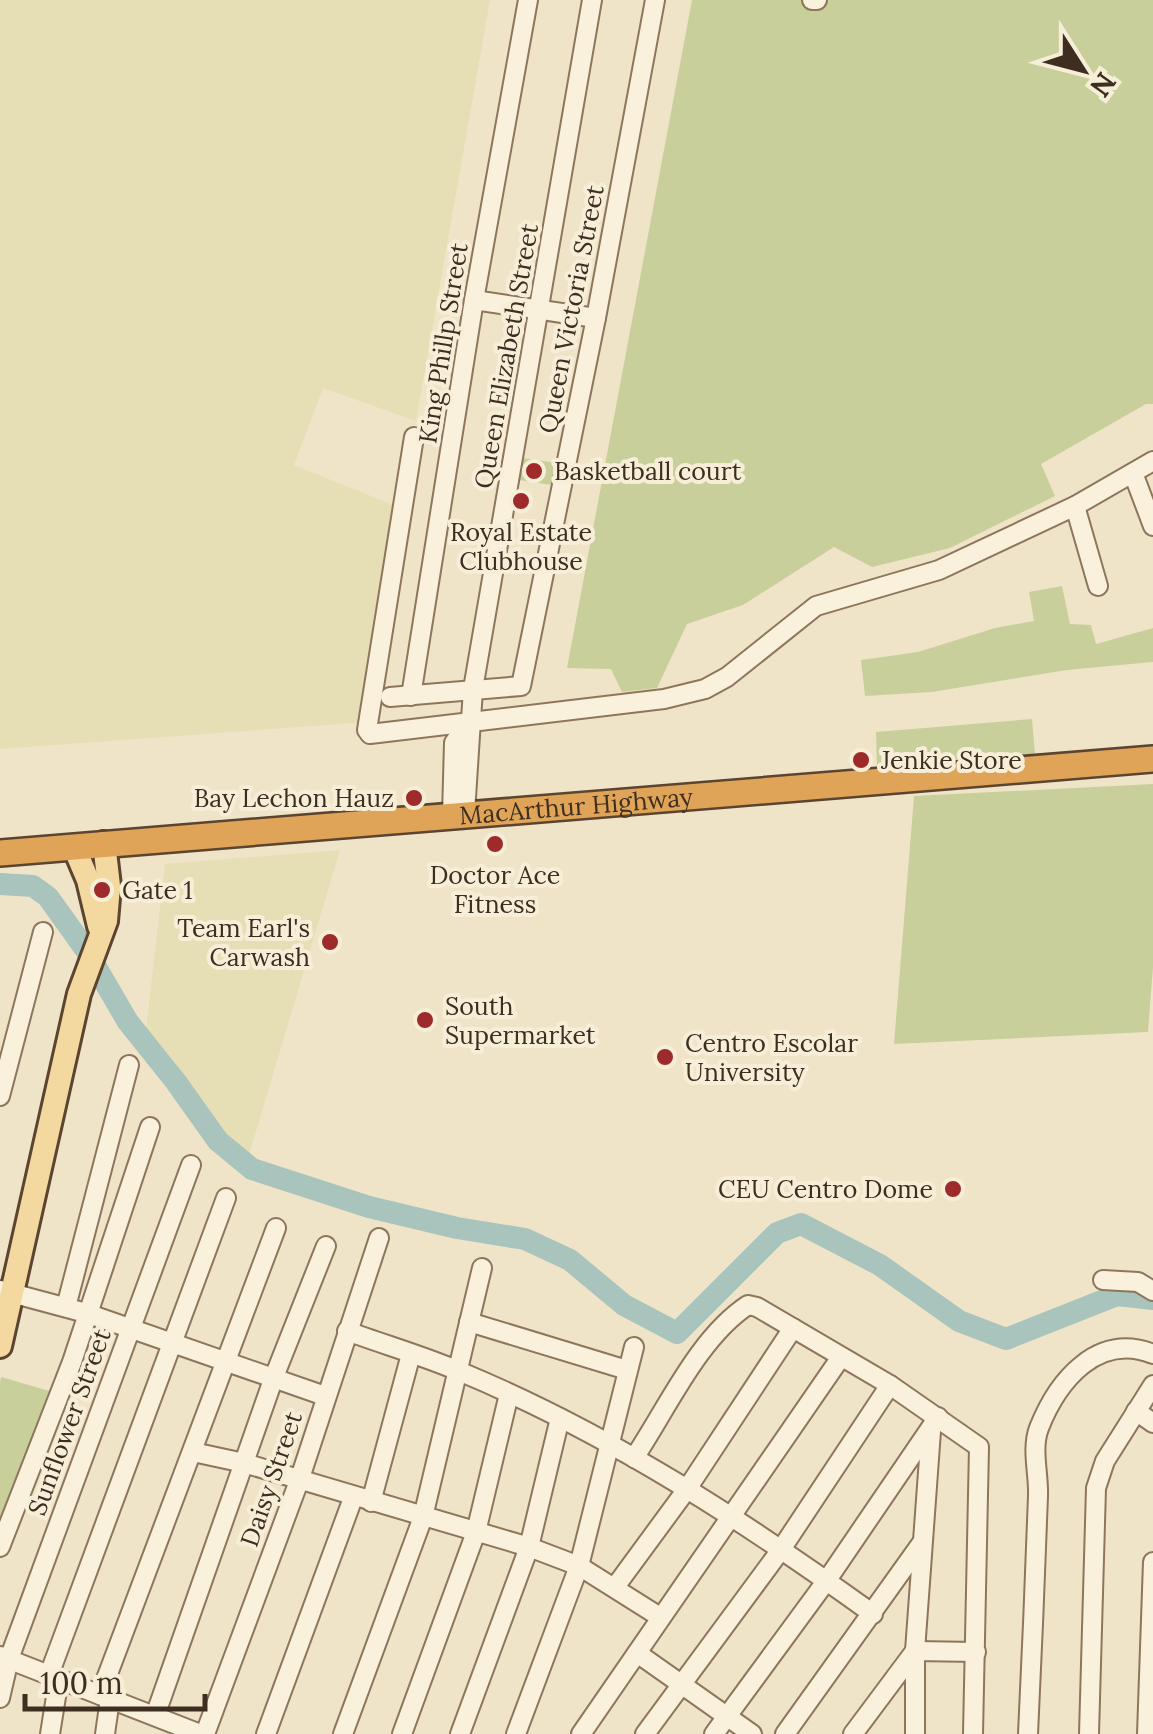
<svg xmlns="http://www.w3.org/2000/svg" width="1153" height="1734" font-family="Lora,serif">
  <rect width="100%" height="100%" fill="#f0e4c8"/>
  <!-- farmland -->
  <g fill="#e6deb5">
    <path d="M 0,0 L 490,0 L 416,421 L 323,388 L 294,465 L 401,508 L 367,722 L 0,749 Z"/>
    <path d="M 340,850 L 249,1155 L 222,1134 L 146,1029 L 165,864 Z"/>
  </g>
  <!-- green -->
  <g fill="#c9cf9b">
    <path d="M 692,0 L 1153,0 L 1153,404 L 1146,404 L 1041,464 L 1055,496 L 950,548 L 872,567 L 834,547 L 743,605 L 687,624 L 657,688 L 622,692 L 611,669 L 567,668 Z"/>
    <path d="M 516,457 L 556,463 L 552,485 L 512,479 Z"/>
    <path d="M 1062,586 L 1070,624 L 1091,625 L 1096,644 L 1153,628 L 1153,662 L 1067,670 L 932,692 L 865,696 L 861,660 L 918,652 L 995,628 L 1034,621 L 1029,592 Z"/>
    <path d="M 1032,719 L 1035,754 L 877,766 L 876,732 Z"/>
    <path d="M 1153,784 L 1153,967 L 1148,1032 L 894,1044 L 914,796 Z"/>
    <path d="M 1,1377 L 53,1392 L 0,1532 L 0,1383 Z"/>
  </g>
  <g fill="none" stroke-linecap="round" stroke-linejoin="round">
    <!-- river -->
    <path stroke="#a9c4bc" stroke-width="22" d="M 0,884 L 33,886 L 48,897 L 86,950 L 128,1022 L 176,1082 L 218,1141 L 252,1169 L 369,1207 L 457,1228 L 525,1239 L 570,1260 L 624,1305 L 677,1333 L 777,1233 L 801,1224 L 880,1265 L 959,1321 L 1006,1339 L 1117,1295 L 1153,1299"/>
    <defs>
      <g id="minor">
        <path d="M 812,0 L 817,0"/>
        <path d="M 474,300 L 596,318"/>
        <path d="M 414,437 L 367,730 L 370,734 L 664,699 L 705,689 L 727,677 L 816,606 L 939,570 L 1075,506 L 1153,461"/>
        <path d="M 1133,473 L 1153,526"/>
        <path d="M 1075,506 L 1098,586"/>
        <path d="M 411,696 L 474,300 L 528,0"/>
        <path d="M 390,697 L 521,686 L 596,318 L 655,0"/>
        <path d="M 465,813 L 473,689 L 592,0"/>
        <path d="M 452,815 L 454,743 L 470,720"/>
        <path d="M 0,1096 L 43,932"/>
        <path d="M 1103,1280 L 1138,1282 L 1153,1291"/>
        <path d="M 0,1290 L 86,1313 L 325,1396"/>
        <path d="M 66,1307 L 129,1065"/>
        <path d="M 469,1322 L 627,1370"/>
        <path d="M 347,1331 C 385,1345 424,1356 461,1372 C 608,1433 744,1521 873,1614"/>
        <path d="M 1136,1411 L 1153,1423"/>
        <path d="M 193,1452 L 244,1463 L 529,1547 L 579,1566 L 660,1617"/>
        <path d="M 634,1458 C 667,1409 698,1338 748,1305 L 757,1307 L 890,1385 L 979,1447 L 973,1734"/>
        <path d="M 371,1502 L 411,1354"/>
        <path d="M 0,1547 L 72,1362 L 150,1127"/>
        <path d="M 615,1587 L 687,1489 L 793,1328"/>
        <path d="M 637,1653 L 752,1734"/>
        <path d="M 0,1656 L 200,1734"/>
        <path d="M 49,1675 L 226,1198"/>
        <path d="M 100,1695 L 276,1228"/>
        <path d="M 0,1698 L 9,1659 L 191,1165"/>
        <path d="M 155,1716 L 274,1377 L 326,1246"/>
        <path d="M 50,1734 L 59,1678"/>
        <path d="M 105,1734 L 110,1699"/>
        <path d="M 205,1734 L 299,1481 L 379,1238"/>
        <path d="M 266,1734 L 353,1498"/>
        <path d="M 343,1734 L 423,1517 L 482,1268"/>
        <path d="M 402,1734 L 476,1532 L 509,1394"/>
        <path d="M 460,1734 L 529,1547 L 560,1418"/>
        <path d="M 516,1734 L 579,1566 L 634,1347"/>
        <path d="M 581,1734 L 841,1357"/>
        <path d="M 645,1734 L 780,1551 L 890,1385"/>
        <path d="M 714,1734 L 827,1580 L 938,1417"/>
        <path d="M 785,1734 L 921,1544"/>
        <path d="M 853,1734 L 915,1651 L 976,1652"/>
        <path d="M 915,1734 L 915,1651 L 931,1431"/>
        <path d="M 1028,1734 C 1032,1655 1035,1575 1038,1496 C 1039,1474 1031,1449 1039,1428 C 1058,1380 1098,1332 1153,1354"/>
        <path d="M 1089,1734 L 1096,1488 L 1105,1461 L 1153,1385"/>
        <path d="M 1147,1734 L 1153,1562"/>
      </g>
      <g id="major">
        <path d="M 74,847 L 88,880 L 99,926"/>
        <path d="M 0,1346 L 79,994 L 106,921 L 109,886 L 104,843"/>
      </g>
      <g id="highway">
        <path id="s1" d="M 0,853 L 1153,759"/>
      </g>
    </defs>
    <!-- minor casing -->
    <use href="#minor" stroke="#8d765c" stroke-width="22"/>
    <!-- major casing -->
    <use href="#major" stroke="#5b4430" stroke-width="28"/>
    <!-- highway casing -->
    <use href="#highway" stroke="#5b4430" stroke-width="30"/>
    <!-- minor -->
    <use href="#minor" stroke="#faf1dc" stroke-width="18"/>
    <!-- major -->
    <use href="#major" stroke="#f3d9a0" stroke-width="22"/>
    <!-- highway -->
    <use href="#highway" stroke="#e0a458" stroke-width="25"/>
  </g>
  <!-- markers -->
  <g fill="#9e2a2b" stroke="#f7eed8" stroke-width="4">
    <circle cx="534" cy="471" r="10"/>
    <circle cx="521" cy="501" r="10"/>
    <circle cx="861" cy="760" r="10"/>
    <circle cx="414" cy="798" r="10"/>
    <circle cx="495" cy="844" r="10"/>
    <circle cx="102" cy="890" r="10"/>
    <circle cx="330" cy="942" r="10"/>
    <circle cx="425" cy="1020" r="10"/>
    <circle cx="665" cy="1057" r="10"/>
    <circle cx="953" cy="1189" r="10"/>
  </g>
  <g text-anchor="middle" stroke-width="8" stroke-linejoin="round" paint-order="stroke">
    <!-- street labels -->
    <g font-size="25" fill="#3d2e20" stroke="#f7eed8">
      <text transform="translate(571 309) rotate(-79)" y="9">Queen Victoria Street</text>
      <text transform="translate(443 343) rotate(-81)" y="9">King Phillp Street</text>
      <text transform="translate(506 356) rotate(-80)" y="9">Queen Elizabeth Street</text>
      <text dy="9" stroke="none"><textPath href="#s1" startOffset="578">MacArthur Highway</textPath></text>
      <text transform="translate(69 1422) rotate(-70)" y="9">Sunflower Street</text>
      <text transform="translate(271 1479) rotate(-71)" y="9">Daisy Street</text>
    </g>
    <!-- poi labels -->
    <g font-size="25" fill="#3d2e20" stroke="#f7eed8" text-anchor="start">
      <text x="554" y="480">Basketball court</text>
      <text x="521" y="541" text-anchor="middle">Royal Estate<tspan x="521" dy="29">Clubhouse</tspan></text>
      <text x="881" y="769">Jenkie Store</text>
      <text x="394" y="807" text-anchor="end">Bay Lechon Hauz</text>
      <text x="495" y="884" text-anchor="middle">Doctor Ace<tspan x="495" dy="29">Fitness</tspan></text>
      <text x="122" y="899">Gate 1</text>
      <text x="310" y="937" text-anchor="end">Team Earl's<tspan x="310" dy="29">Carwash</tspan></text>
      <text x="445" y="1015">South<tspan x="445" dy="29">Supermarket</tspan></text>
      <text x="685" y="1052">Centro Escolar<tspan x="685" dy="29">University</tspan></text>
      <text x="933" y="1198" text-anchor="end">CEU Centro Dome</text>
    </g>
  </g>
  <!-- north arrow -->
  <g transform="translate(1083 70) rotate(126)" stroke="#f7eed8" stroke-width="8" paint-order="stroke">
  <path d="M0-8L18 38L0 25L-18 38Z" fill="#3d2e20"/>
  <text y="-15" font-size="28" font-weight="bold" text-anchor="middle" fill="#3d2e20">N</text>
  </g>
  <!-- scale -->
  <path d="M25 1694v15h180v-15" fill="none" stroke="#3d2e20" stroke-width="5"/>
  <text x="40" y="1694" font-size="30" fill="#3d2e20" stroke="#f7eed8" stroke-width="8" paint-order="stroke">100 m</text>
</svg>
